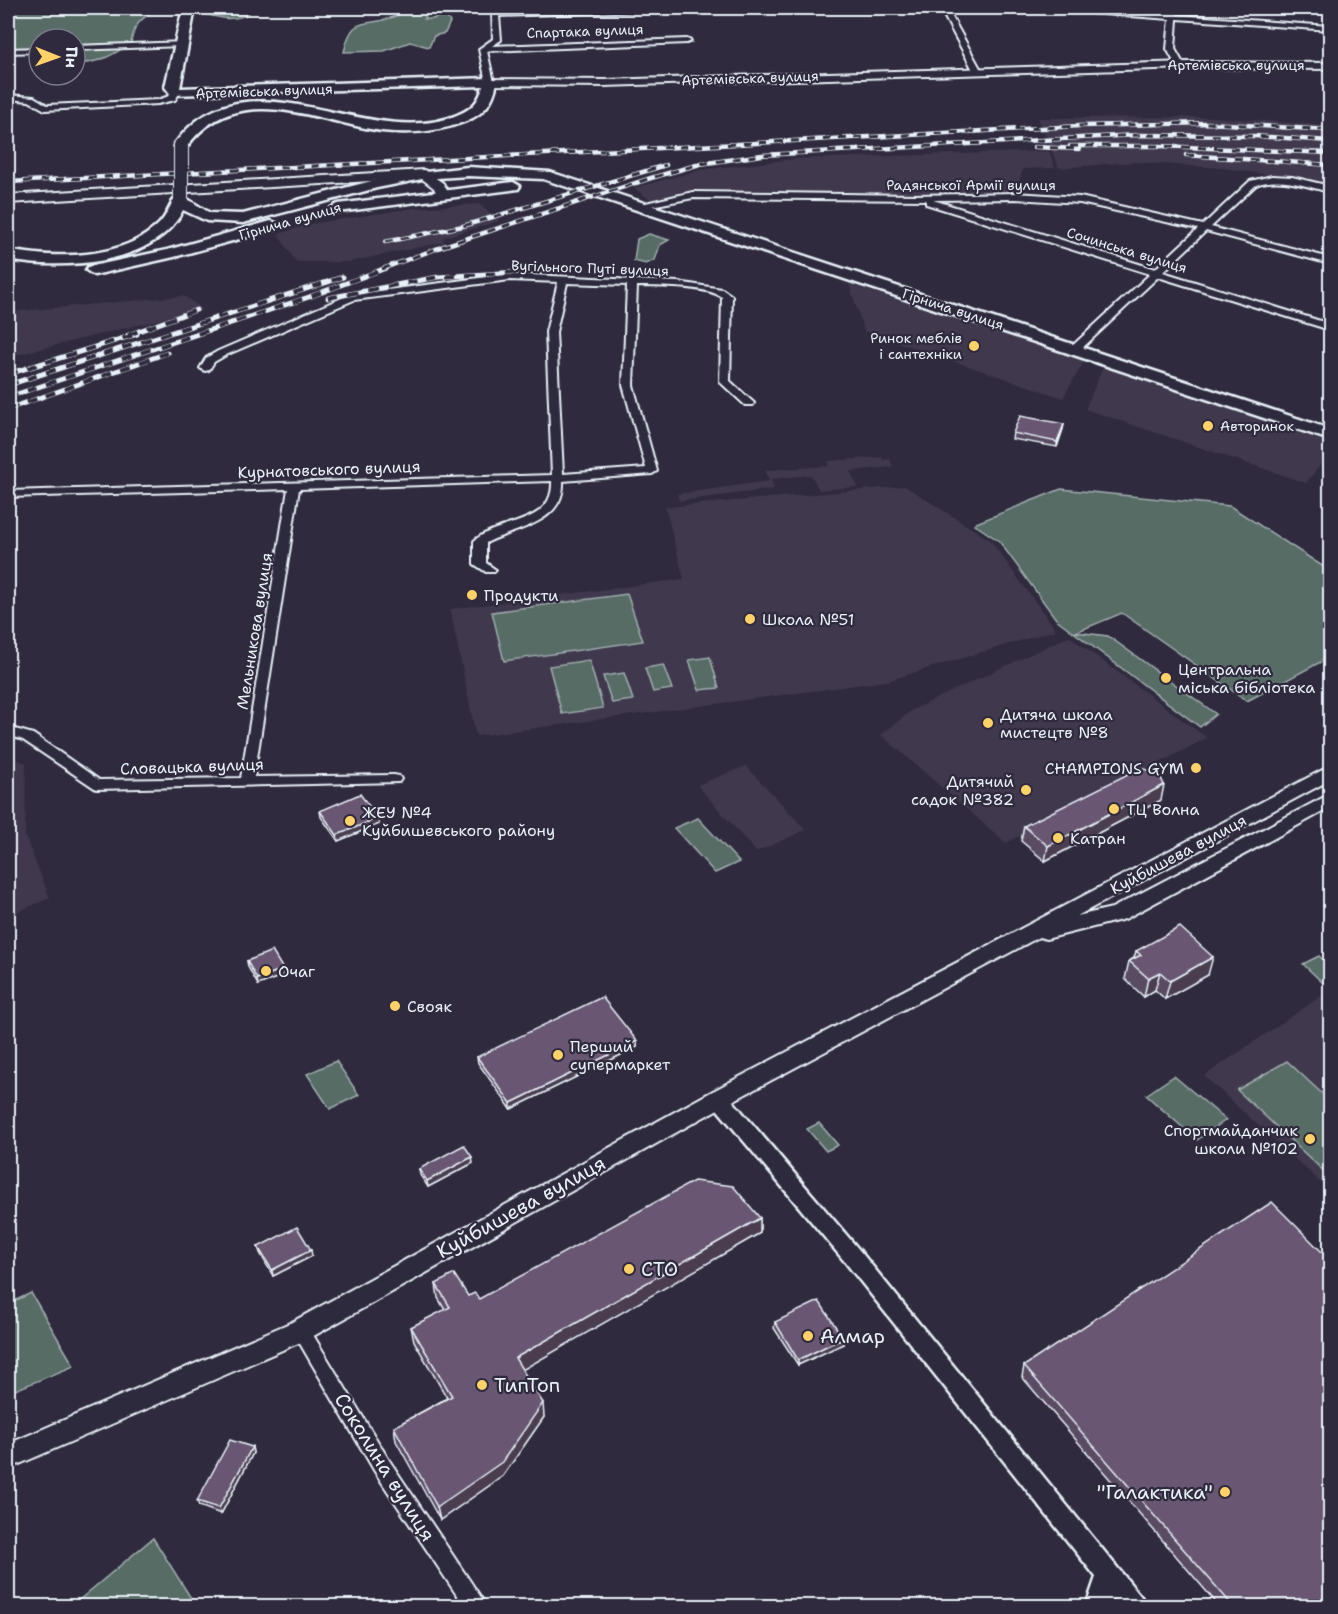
<svg xmlns="http://www.w3.org/2000/svg" width="1338" height="1614" font-family="'Shantell Sans',sans-serif">
  <rect width="100%" height="100%" fill="#2f2a3d"/>
  <filter id="ink" filterUnits="userSpaceOnUse"><feTurbulence type="fractalNoise" baseFrequency=".0167" numOctaves="2"/><feDisplacementMap in="SourceGraphic" scale="12" xChannelSelector="R" yChannelSelector="G"/><feConvolveMatrix kernelMatrix="1 2 1 2 8 2 1 2 1" color-interpolation-filters="sRGB"/></filter>
  <g filter="url(#ink)">
    <!-- built -->
    <g fill="#40384d">
      <path d="M 460,8 L 569,8 L 569,10 L 468,13 Z"/>
      <path d="M 1213,117 L 1330,126 L 1330,184 L 1222,168 L 1133,162 L 1059,168 L 1038,118 Z"/>
      <path d="M 1049,151 L 1055,168 L 1023,169 L 1014,196 L 683,194 L 650,200 L 634,188 L 700,170 L 794,159 Z"/>
      <path d="M 479,204 L 499,221 L 442,238 L 445,242 L 349,262 L 296,262 L 278,234 L 310,224 L 413,208 Z"/>
      <path d="M 849,284 L 1085,360 L 1063,398 L 864,331 Z"/>
      <path d="M 184,296 L 203,309 L 8,357 L 8,312 Z"/>
      <path d="M 1103,367 L 1330,443 L 1330,453 L 1306,483 L 1085,409 Z"/>
      <path d="M 882,457 L 883,460 L 890,459 L 893,467 L 850,471 L 858,487 L 819,490 L 811,475 L 771,479 L 774,489 L 679,501 L 677,494 L 769,481 L 765,470 L 828,466 L 829,461 Z"/>
      <path d="M 905,486 L 990,540 L 1056,630 L 887,681 L 476,736 L 450,609 L 684,579 L 665,507 Z"/>
      <path d="M 1069,636 L 1207,738 L 1006,843 L 881,735 L 912,710 Z"/>
      <path d="M 8,755 L 26,763 L 25,836 L 50,898 L 8,916 Z"/>
      <path d="M 746,766 L 806,830 L 756,852 L 697,785 Z"/>
      <path d="M 1330,990 L 1330,1191 L 1204,1076 Z"/>
    </g>
    <!-- green -->
    <g fill="#586c66" stroke="#a0aeaf" stroke-width="1.5">
      <path d="M 8,8 C 58,13 107,8 158,8 C 142,18 134,23 131,43 C 112,56 99,63 75,64 L 75,39 L 39,39 L 39,53 L 8,53 Z"/>
      <path d="M 200,8 L 244,8 L 249,13 C 234,23 216,17 200,13 Z"/>
      <path d="M 413,8 L 428,8 L 431,10 L 424,19 L 433,19 L 445,14 L 450,22 L 445,33 L 434,36 L 429,47 L 410,42 L 384,51 L 344,52 C 352,17 360,27 387,19 C 396,17 404,10 413,8 Z"/>
      <path d="M 649,234 L 669,240 L 660,245 L 655,260 L 646,264 L 634,261 L 637,239 Z"/>
      <path d="M 1061,489 L 1230,506 L 1330,571 L 1330,657 L 1247,701 L 1122,613 L 1076,632 L 1108,636 L 1216,714 L 1200,727 L 1056,619 L 999,541 L 974,524 Z"/>
      <path d="M 627,594 L 643,641 L 504,661 L 492,612 Z"/>
      <path d="M 710,657 L 719,688 L 699,690 L 689,660 Z"/>
      <path d="M 589,660 L 603,708 L 562,714 L 549,666 Z"/>
      <path d="M 663,665 L 672,689 L 653,692 L 645,668 Z"/>
      <path d="M 624,673 L 633,700 L 612,703 L 603,676 Z"/>
      <path d="M 698,818 L 739,862 L 715,873 L 674,828 Z"/>
      <path d="M 1319,956 L 1330,966 L 1330,979 L 1323,983 L 1303,964 Z"/>
      <path d="M 336,1061 L 359,1095 L 330,1109 L 307,1074 Z"/>
      <path d="M 1287,1061 L 1330,1101 L 1330,1177 L 1237,1090 Z"/>
      <path d="M 1174,1076 L 1226,1120 L 1197,1140 L 1146,1095 Z"/>
      <path d="M 819,1123 L 838,1145 L 826,1151 L 807,1129 Z"/>
      <path d="M 31,1293 L 74,1366 L 8,1393 L 8,1304 Z"/>
      <path d="M 153,1538 L 196,1606 L 72,1606 Z"/>
    </g>
    <g fill="none" stroke-linecap="round" stroke-linejoin="round">
      <defs>
        <g id="minor">
          <path d="M 620,8 L 675,8 L 671,10 L 499,16 L 501,40 L 492,46 L 687,39 L 691,41 L 687,43 L 487,51 L 494,82 L 490,84 L 486,82 L 479,49 L 493,39 L 492,12 Z"/>
          <path d="M 940,8 L 947,8 L 981,70 L 980,72 L 973,70 Z"/>
          <path d="M 1046,8 L 1074,8 L 1170,14 L 1171,8 L 1177,8 L 1177,15 L 1330,26 L 1330,30 L 1177,19 L 1175,49 L 1184,65 L 1180,67 L 1177,67 L 1167,49 L 1170,19 L 1050,10 Z"/>
          <path d="M 185,42 L 185,46 L 182,46 L 75,50 L 75,46 Z"/>
          <path d="M 39,48 L 39,52 L 8,53 L 8,49 Z"/>
          <path d="M 173,90 L 180,92 L 175,100 L 158,104 L 45,110 L 29,101 L 8,99 L 8,95 L 34,97 L 47,105 L 158,100 L 169,96 Z"/>
          <path d="M 1272,176 L 1292,177 L 1330,186 L 1330,192 C 1306,187 1281,176 1256,185 L 1211,227 L 1330,258 L 1330,264 L 1206,231 L 1163,272 L 1330,324 L 1330,330 L 1158,277 L 1078,352 L 1070,352 L 1070,348 L 1150,274 L 926,204 L 926,200 L 693,198 L 641,208 L 637,205 L 693,192 L 916,195 L 1015,193 L 1080,197 L 1203,225 L 1250,181 ZM 1015,199 L 1080,203 L 1198,229 L 1155,269 L 933,200 Z"/>
          <path d="M 510,274 L 678,282 L 722,289 L 732,296 L 730,381 L 754,403 L 753,405 L 745,405 L 720,382 L 722,297 C 703,285 660,287 637,286 L 633,385 L 657,471 L 652,474 L 563,481 C 565,524 514,528 486,543 L 486,563 L 496,570 L 494,572 L 486,572 L 474,564 L 474,541 C 497,519 554,527 552,481 L 299,489 L 254,777 L 394,775 L 399,776 L 401,779 L 399,782 L 96,789 L 23,740 L 8,735 L 8,727 L 33,734 L 99,780 L 241,778 L 288,489 L 8,497 L 8,491 L 552,475 L 546,332 L 558,282 L 510,280 L 354,300 L 226,355 L 214,362 L 209,370 L 205,371 L 200,368 L 206,358 L 218,351 L 349,295 ZM 567,283 L 627,285 L 623,385 L 646,468 L 563,474 L 556,332 Z"/>
          <path d="M 301,1322 L 307,1325 L 389,1460 L 482,1599 L 485,1606 L 464,1606 L 375,1472 L 295,1335 L 292,1330 L 295,1325 Z"/>
        </g>
        <path id="tertiary" d="M 719,1090 L 726,1093 L 860,1251 L 1142,1598 L 1146,1606 L 1119,1606 L 1113,1598 L 1110,1606 L 1086,1606 L 1096,1577 L 846,1263 L 712,1103 L 709,1098 L 712,1093 Z"/>
        <g id="secondary">
          <path d="M 1188,62 L 1330,63 L 1330,69 L 1188,68 L 604,86 L 490,85 L 484,82 L 490,79 L 604,80 Z"/>
          <path d="M 424,170 L 443,183 L 449,194 L 448,197 L 438,197 L 434,188 L 421,178 L 8,203 L 8,195 Z"/>
          <path d="M 1330,766 L 1330,780 L 1077,916 L 1112,908 L 1330,794 L 1330,808 L 1125,919 L 1046,939 L 1039,937 L 727,1104 L 310,1338 L 8,1469 L 8,1444 L 292,1322 L 711,1092 Z"/>
        </g>
        <g id="primary">
          <path d="M 183,8 L 195,8 L 180,88 L 490,78 L 497,82 C 493,103 484,114 464,122 C 438,132 410,134 382,131 C 317,122 235,78 186,148 L 176,148 L 174,145 C 244,45 367,153 457,115 C 472,109 479,102 483,86 L 171,95 L 165,87 Z"/>
          <path d="M 468,167 L 550,172 L 1330,429 L 1330,440 L 543,179 L 468,176 L 422,179 L 377,188 L 243,223 L 207,221 L 183,210 C 155,266 62,270 8,260 L 8,250 C 55,259 122,260 159,224 C 167,216 170,205 176,196 L 181,195 L 210,213 L 243,214 L 391,176 Z"/>
          <path d="M 513,182 L 520,186 L 518,189 L 338,212 L 331,208 L 338,204 Z"/>
          <path d="M 271,221 L 276,223 L 279,226 L 276,229 L 174,257 L 94,275 L 86,270 L 88,267 L 167,250 Z"/>
        </g>
      </defs>
      <!-- minor casing -->
      <use href="#minor" stroke="#e8f1f8" stroke-width="4"/>
      <!-- tertiary casing -->
      <use href="#tertiary" stroke="#e8f1f8" stroke-width="5"/>
      <!-- secondary casing -->
      <use href="#secondary" stroke="#e8f1f8" stroke-width="4"/>
      <!-- primary casing -->
      <use href="#primary" stroke="#e8f1f8" stroke-width="5"/>
      <!-- minor -->
      <use href="#minor" fill="#2f2a3d" fill-rule="evenodd"/>
      <!-- tertiary -->
      <use href="#tertiary" fill="#2f2a3d" fill-rule="evenodd"/>
      <!-- secondary -->
      <use href="#secondary" fill="#2f2a3d" fill-rule="evenodd"/>
      <!-- primary -->
      <use href="#primary" fill="#2f2a3d" fill-rule="evenodd"/>
      <defs>
        <g id="rail-far1">
          <path d="M 1070,146 L 1160,146 L 1330,153"/>
          <path d="M 1034,147 L 1079,149"/>
          <path d="M 1186,155 L 1330,165"/>
          <path d="M 8,182 L 1080,126 L 1208,123 L 1330,130"/>
          <path d="M 385,242 L 463,226 L 666,165"/>
          <path d="M 382,269 L 441,247 L 651,178 L 700,164 L 762,155 L 1137,135 L 1254,136 L 1330,141"/>
        </g>
        <g id="rail">
          <path d="M 328,298 L 438,277 L 550,270"/>
          <path d="M 128,335 L 196,310"/>
          <path d="M 8,374 L 137,334"/>
          <path d="M 8,385 L 343,277"/>
          <path d="M 8,397 L 309,297 L 386,268"/>
          <path d="M 8,409 L 167,353"/>
        </g>
      </defs>
      <!-- rail-far1 casing -->
      <use href="#rail-far1" stroke="#e8f1f8" stroke-width="4.5"/>
      <!-- rail casing -->
      <use href="#rail" stroke="#e8f1f8" stroke-width="5"/>
      <!-- rail-far1 -->
      <use href="#rail-far1" stroke="#2f2a3d" stroke-width="3" stroke-dasharray="8" stroke-linecap="butt"/>
      <!-- rail -->
      <use href="#rail" stroke="#2f2a3d" stroke-width="4" stroke-dasharray="10" stroke-linecap="butt"/>
      <defs>
        <path id="primary-bridge" d="M 181,145 L 181,199"/>
      </defs>
      <!-- primary-bridge casing -->
      <use href="#primary-bridge" stroke="#e8f1f8" stroke-width="16" stroke-linecap="butt"/>
      <!-- primary-bridge -->
      <use href="#primary-bridge" stroke="#2f2a3d" stroke-width="14"/>
    </g>
    <!-- wall -->
    <g fill="#594b62" stroke="#e8f1f8" stroke-width="1.5">
      <path d="M 1064,424 L 1063,429 L 1057,447 L 1012,439 L 1013,433 Z"/>
      <path d="M 1161,800 L 1045,861 L 1021,841 L 1024,826 Z"/>
      <path d="M 320,811 L 378,818 L 379,824 L 338,841 L 321,817 Z"/>
      <path d="M 1136,951 L 1208,975 L 1165,999 L 1155,990 L 1144,997 L 1125,979 L 1129,961 L 1134,958 Z"/>
      <path d="M 247,961 L 284,975 L 258,985 L 248,967 Z"/>
      <path d="M 637,1041 L 637,1047 L 511,1109 L 478,1063 L 477,1057 Z"/>
      <path d="M 473,1163 L 428,1187 L 420,1175 L 419,1169 Z"/>
      <path d="M 760,1218 L 760,1233 L 522,1369 L 544,1417 L 503,1476 L 440,1520 L 396,1441 L 394,1427 L 447,1398 L 414,1341 L 411,1327 L 445,1310 L 438,1298 L 436,1284 L 468,1296 L 479,1299 Z"/>
      <path d="M 258,1247 L 312,1256 L 273,1276 L 260,1253 Z"/>
      <path d="M 775,1322 L 843,1338 L 843,1344 L 798,1365 L 774,1328 Z"/>
      <path d="M 1024,1366 L 1330,1606 L 1219,1606 L 1022,1377 Z"/>
      <path d="M 252,1447 L 253,1453 L 221,1514 L 199,1506 L 197,1501 Z"/>
    </g>
    <!-- shaded-wall -->
    <g fill="#483d50" stroke="#e8f1f8" stroke-width="1.5">
      <path d="M 1064,424 L 1063,429 L 1057,447 L 1057,442 Z"/>
      <path d="M 1164,785 L 1161,800 L 1045,861 L 1048,846 Z"/>
      <path d="M 378,818 L 379,824 L 338,841 L 337,835 Z"/>
      <path d="M 1213,957 L 1208,975 L 1165,999 L 1170,981 Z"/>
      <path d="M 283,969 L 284,975 L 258,985 L 257,979 Z"/>
      <path d="M 1160,972 L 1155,990 L 1144,997 L 1148,978 Z"/>
      <path d="M 637,1041 L 637,1047 L 511,1109 L 511,1103 Z"/>
      <path d="M 472,1157 L 473,1163 L 428,1187 L 427,1181 Z"/>
      <path d="M 760,1218 L 760,1233 L 517,1373 L 515,1358 Z"/>
      <path d="M 311,1250 L 312,1256 L 273,1276 L 272,1270 Z"/>
      <path d="M 843,1338 L 843,1344 L 798,1365 L 798,1360 Z"/>
      <path d="M 543,1403 L 544,1417 L 503,1476 L 440,1520 L 437,1507 Z"/>
      <path d="M 252,1447 L 253,1453 L 221,1514 L 219,1508 Z"/>
    </g>
    <!-- building -->
    <g fill="#675772" stroke="#e8f1f8" stroke-width="1.5">
      <path d="M 1020,416 L 1064,424 L 1057,442 L 1013,433 Z"/>
      <path d="M 1140,768 L 1152,771 L 1161,778 L 1164,785 L 1048,846 L 1024,826 Z"/>
      <path d="M 360,794 L 378,818 L 337,835 L 320,811 Z"/>
      <path d="M 1180,927 L 1213,957 L 1170,981 L 1160,972 L 1148,978 L 1129,961 L 1141,955 L 1136,951 Z"/>
      <path d="M 272,951 L 283,969 L 257,979 L 247,961 Z"/>
      <path d="M 602,997 L 637,1041 L 511,1103 L 477,1057 Z"/>
      <path d="M 464,1145 L 472,1157 L 427,1181 L 419,1169 Z"/>
      <path d="M 694,1181 L 733,1186 L 760,1218 L 515,1358 L 543,1403 L 502,1462 L 437,1507 L 394,1427 L 452,1396 L 411,1327 L 450,1307 L 436,1284 L 454,1274 L 468,1296 L 475,1293 L 479,1299 Z"/>
      <path d="M 1272,1202 L 1330,1260 L 1330,1606 L 1233,1606 L 1024,1366 Z"/>
      <path d="M 297,1227 L 311,1250 L 272,1270 L 258,1247 Z"/>
      <path d="M 819,1301 L 843,1338 L 798,1360 L 775,1322 Z"/>
      <path d="M 230,1440 L 252,1447 L 219,1508 L 197,1501 Z"/>
    </g>
  </g>
  <!-- markers -->
  <g fill="#ffd166" stroke="#2f2a3d" stroke-width="2">
    <circle cx="974" cy="346" r="6"/>
    <circle cx="1208" cy="426" r="6"/>
    <circle cx="472" cy="595" r="6"/>
    <circle cx="750" cy="619" r="6"/>
    <circle cx="1166" cy="678" r="6"/>
    <circle cx="988" cy="723" r="6"/>
    <circle cx="1196" cy="768" r="6"/>
    <circle cx="1026" cy="790" r="6"/>
    <circle cx="1114" cy="809" r="6"/>
    <circle cx="350" cy="821" r="6"/>
    <circle cx="1058" cy="838" r="6"/>
    <circle cx="266" cy="971" r="6"/>
    <circle cx="395" cy="1006" r="6"/>
    <circle cx="558" cy="1055" r="6"/>
    <circle cx="1310" cy="1139" r="6"/>
    <circle cx="629" cy="1269" r="6"/>
    <circle cx="808" cy="1336" r="6"/>
    <circle cx="482" cy="1385" r="6"/>
    <circle cx="1225" cy="1492" r="6"/>
  </g>
  <g text-anchor="middle" stroke-width="4.5" stroke-linejoin="round" paint-order="stroke">
    <!-- far-street labels -->
    <g font-size="14" fill="#e8f1f8" stroke="#2f2a3d">
      <text transform="translate(585 31) rotate(-2)" y="5">Спартака вулиця</text>
      <text x="1236" y="70">Артемівська вулиця</text>
      <text transform="translate(750 78) rotate(-2)" y="5">Артемівська вулиця</text>
      <text transform="translate(264 91) rotate(-2)" y="5">Артемівська вулиця</text>
      <text x="971" y="190">Радянської Армії вулиця</text>
      <text transform="translate(290 221) rotate(-16)" y="5">Гірнича вулиця</text>
      <text transform="translate(1127 250) rotate(17)" y="5">Сочинська вулиця</text>
      <text transform="translate(590 268) rotate(2)" y="5">Вугільного Путі вулиця</text>
      <text transform="translate(953 309) rotate(18)" y="5">Гірнича вулиця</text>
    </g>
    <!-- far-poi labels -->
    <g font-size="14" fill="#e8f1f8" stroke="#2f2a3d" text-anchor="end">
      <text x="962" y="343">Ринок меблів<tspan x="962" dy="16">і сантехніки</tspan></text>
      <text x="1220" y="431" text-anchor="start">Авторинок</text>
    </g>
    <!-- street labels -->
    <g font-size="16" fill="#e8f1f8" stroke="#2f2a3d">
      <text transform="translate(329 469) rotate(-2)" y="6">Курнатовського вулиця</text>
      <text transform="translate(254 631) rotate(-81)" y="6">Мельникова вулиця</text>
      <text transform="translate(192 766) rotate(-2)" y="6">Словацька вулиця</text>
      <text transform="translate(1178 854) rotate(-28)" y="6">Куйбишева вулиця</text>
    </g>
    <!-- poi labels -->
    <g font-size="16" fill="#e8f1f8" stroke="#2f2a3d" text-anchor="start">
      <text x="484" y="601">Продукти</text>
      <text x="762" y="625">Школа №51</text>
      <text x="1178" y="675">Центральна<tspan x="1178" dy="18">міська бібліотека</tspan></text>
      <text x="1000" y="720">Дитяча школа<tspan x="1000" dy="18">мистецтв №8</tspan></text>
      <text x="1184" y="774" text-anchor="end">CHAMPIONS GYM</text>
      <text x="1014" y="787" text-anchor="end">Дитячий<tspan x="1014" dy="18">садок №382</tspan></text>
      <text x="1126" y="815">ТЦ Волна</text>
      <text x="362" y="818">ЖЕУ №4<tspan x="362" dy="18">Куйбишевського району</tspan></text>
      <text x="1070" y="844">Катран</text>
      <text x="278" y="977">Очаг</text>
      <text x="407" y="1012">Свояк</text>
      <text x="570" y="1052">Перший<tspan x="570" dy="18">супермаркет</tspan></text>
      <text x="1298" y="1136" text-anchor="end">Спортмайданчик<tspan x="1298" dy="18">школи №102</tspan></text>
    </g>
    <!-- near-street labels -->
    <g font-size="20" fill="#e8f1f8" stroke="#2f2a3d">
      <text transform="translate(521 1207) rotate(-29)" y="7">Куйбишева вулиця</text>
      <text transform="translate(385 1467) rotate(58)" y="7">Соколина вулиця</text>
    </g>
    <!-- near-poi labels -->
    <g font-size="20" fill="#e8f1f8" stroke="#2f2a3d" text-anchor="start">
      <text x="641" y="1276">СТО</text>
      <text x="820" y="1343">Алмар</text>
      <text x="494" y="1392">ТипТоп</text>
      <text x="1213" y="1499" text-anchor="end">"Галактика"</text>
    </g>
  </g>
  <!-- margin -->
  <rect width="1338" height="1614" fill="none" stroke="#2f2a3d" stroke-width="30"/>
  <rect x="15" y="15" width="1308" height="1584" fill="none" stroke="#e8f1f8" stroke-width="2" filter="url(#ink)"/>
  <!-- north arrow -->
  <g transform="translate(57 57) rotate(91)"><circle r="28" fill="#2f2a3d" stroke="#797a88" stroke-width="1.5"/>
  <path d="M0-4.5L10 22L0 15L-10 22Z" fill="#ffd166"/>
  <text y="-9" font-size="16" font-weight="bold" text-anchor="middle" fill="#e8f1f8">Пн</text>
  </g>
</svg>
